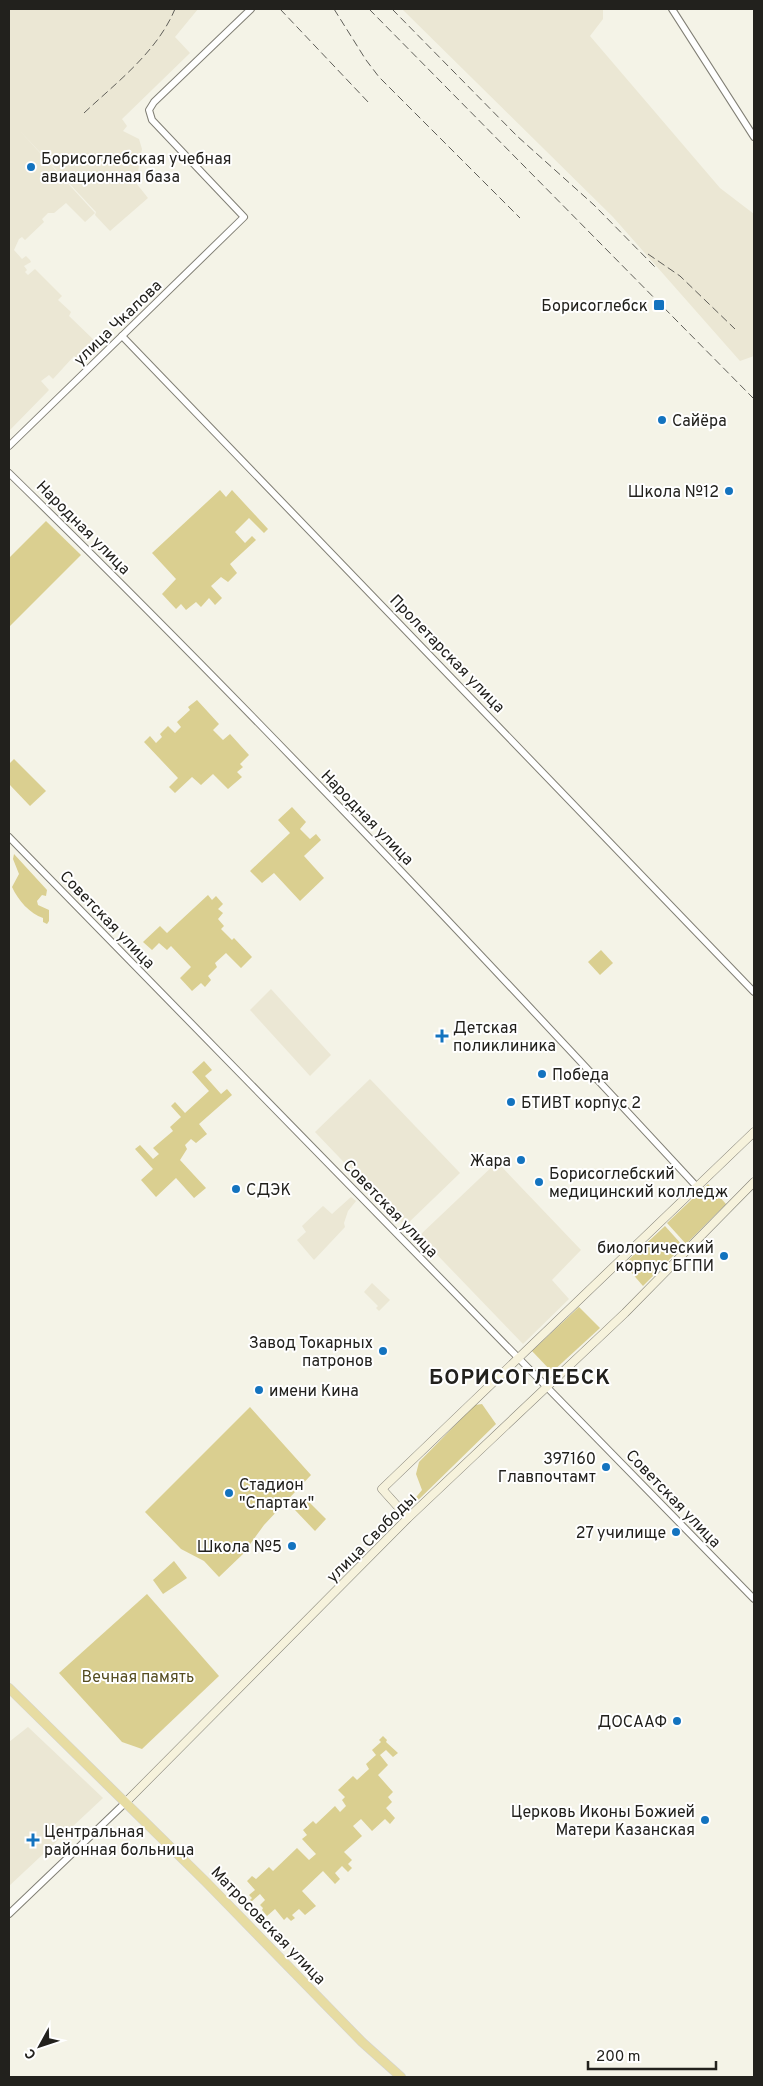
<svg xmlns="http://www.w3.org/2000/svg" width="763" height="2086" font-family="Overpass,sans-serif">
  <rect width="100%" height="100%" fill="#f4f3e7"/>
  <!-- built -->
  <g fill="#ebe7d4">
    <path d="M 9,9 L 198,9 L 175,37 L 190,53 L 122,119 L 127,126 L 123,131 L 139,139 L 142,149 L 136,183 L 148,198 L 110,231 L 95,215 L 96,212 L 20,131 L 18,125 L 20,131 L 95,213 L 85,222 L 66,203 L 54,213 L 48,213 L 42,219 L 44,222 L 25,240 L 22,237 L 19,239 L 14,250 L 22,259 L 26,256 L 30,260 L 31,262 L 24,266 L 27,270 L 25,272 L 28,275 L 35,269 L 62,296 L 58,300 L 71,312 L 69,316 L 97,343 L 80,361 L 74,356 L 53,379 L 49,375 L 41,381 L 49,390 L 9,431 Z"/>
    <path d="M 402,9 L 603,9 L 603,19 L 590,36 L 720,188 L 754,214 L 754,356 L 740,361 L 613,217 Z"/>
    <path d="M 271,989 L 331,1055 L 310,1076 L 250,1010 Z"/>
    <path d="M 370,1079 L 460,1173 L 405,1226 L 315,1132 Z"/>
    <path d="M 497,1162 L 581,1250 L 552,1280 L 569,1299 L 523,1344 L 419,1236 Z"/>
    <path d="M 351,1197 L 356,1201 L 348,1211 L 344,1223 L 345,1227 L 314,1260 L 297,1240 L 306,1232 L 302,1226 L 323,1206 L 332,1214 Z"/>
    <path d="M 372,1283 L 390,1300 L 379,1311 L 376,1308 L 378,1306 L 364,1292 Z"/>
    <path d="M 28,1727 L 103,1798 L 9,1886 L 9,1742 Z"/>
  </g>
  <!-- green -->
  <g fill="#dacf90">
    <path d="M 220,490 L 226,497 L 232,490 L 268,529 L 264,533 L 249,518 L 235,532 L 245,543 L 252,536 L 256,540 L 230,564 L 237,573 L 228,582 L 221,577 L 211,586 L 222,598 L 215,605 L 209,598 L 201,607 L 196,602 L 186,610 L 181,604 L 176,609 L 162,594 L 176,579 L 152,553 Z"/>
    <path d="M 46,521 L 81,555 L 9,627 L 9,558 Z"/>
    <path d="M 197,700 L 219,724 L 213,730 L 223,740 L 230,734 L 249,755 L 240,764 L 243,767 L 237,772 L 242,777 L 228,789 L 213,774 L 201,785 L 192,777 L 175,793 L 169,787 L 178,778 L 144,742 L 150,736 L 156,743 L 162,737 L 160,734 L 168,726 L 175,733 L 181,727 L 177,722 L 190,710 L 188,707 Z"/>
    <path d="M 14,759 L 46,791 L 30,806 L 9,784 L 9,764 Z"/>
    <path d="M 292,807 L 306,822 L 300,829 L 310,839 L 316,834 L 321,840 L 304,856 L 324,878 L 300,901 L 274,873 L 262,883 L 250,871 L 290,833 L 278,820 Z"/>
    <path d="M 14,854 L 47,890 L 46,896 L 42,895 L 37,901 L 38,905 L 49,910 L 49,921 L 47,924 L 43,922 L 43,918 C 30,914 18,900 12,887 L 19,874 L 13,859 Z"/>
    <path d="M 208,895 L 212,900 L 216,896 L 223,904 L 218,909 L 223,913 L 218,919 L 224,926 L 221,929 L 232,940 L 234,938 L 252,957 L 241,968 L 226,953 L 215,963 L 217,967 L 208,976 L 211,980 L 205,987 L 201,983 L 192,991 L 180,978 L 191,967 L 171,946 L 167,950 L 159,943 L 152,950 L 143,942 L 160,926 L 167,933 Z"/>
    <path d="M 601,950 L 613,963 L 600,975 L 588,962 Z"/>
    <path d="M 204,1061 L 212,1070 L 205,1076 L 221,1094 L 227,1089 L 232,1095 L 199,1124 L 207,1134 L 196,1143 L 191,1139 L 185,1145 L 187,1149 L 180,1160 L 206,1188 L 194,1198 L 176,1178 L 156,1197 L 141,1180 L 153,1169 L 135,1149 L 140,1145 L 153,1159 L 159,1154 L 153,1148 L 173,1131 L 170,1127 L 181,1117 L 171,1106 L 175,1102 L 185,1113 L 209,1091 L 192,1072 Z"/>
    <path d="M 708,1184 L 726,1204 L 686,1244 L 667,1223 Z"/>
    <path d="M 665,1226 L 683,1246 L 643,1286 L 624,1264 Z"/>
    <path d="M 579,1307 L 600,1328 L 552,1372 L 532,1351 Z"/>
    <path d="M 482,1404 L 496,1424 L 410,1508 L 408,1507 L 422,1490 L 416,1474 L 419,1462 L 475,1405 Z"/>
    <path d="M 250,1407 L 311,1475 L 264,1525 L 243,1554 L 219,1577 L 204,1561 L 181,1549 L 145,1512 Z"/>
    <path d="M 306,1499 L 326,1519 L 315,1531 L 295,1510 Z"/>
    <path d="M 174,1561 L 187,1578 L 163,1594 L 153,1580 Z"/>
    <path d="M 147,1594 L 219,1676 L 142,1749 L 122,1742 L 59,1673 Z"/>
    <path d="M 383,1736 L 387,1740 L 386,1742 L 398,1753 L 393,1757 L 386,1750 L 380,1755 L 388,1765 L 378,1775 L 393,1792 L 388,1797 L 392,1802 L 386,1808 L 395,1818 L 390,1824 L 385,1819 L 372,1831 L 361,1819 L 353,1826 L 362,1836 L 344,1852 L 352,1860 L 348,1864 L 352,1868 L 348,1872 L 342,1866 L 335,1873 L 340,1879 L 335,1884 L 323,1871 L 302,1891 L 316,1906 L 305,1915 L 299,1909 L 292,1915 L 295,1918 L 291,1921 L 287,1917 L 284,1920 L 275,1909 L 267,1916 L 262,1910 L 263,1908 L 260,1905 L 265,1900 L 260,1894 L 251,1902 L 250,1900 L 252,1898 L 249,1895 L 255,1890 L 247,1881 L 252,1876 L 256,1879 L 269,1867 L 273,1871 L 297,1848 L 309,1860 L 316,1854 L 302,1839 L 307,1835 L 303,1830 L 313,1821 L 316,1824 L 335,1806 L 340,1812 L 346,1806 L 342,1800 L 345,1797 L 338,1790 L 353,1776 L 357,1780 L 369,1769 L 366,1764 L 376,1755 L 372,1750 L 381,1742 L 379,1740 Z"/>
  </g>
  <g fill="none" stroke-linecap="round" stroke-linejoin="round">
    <defs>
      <g id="tertiary">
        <path d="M 672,9 L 754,137"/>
        <path d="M 122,336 L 754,992"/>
        <path d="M 9,446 L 244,217 L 152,120 L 149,110 L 154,102 L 251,9"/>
        <path d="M 9,473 C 246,704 473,945 698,1188"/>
        <path d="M 9,837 L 754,1599"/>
        <path d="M 9,1914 L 125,1803"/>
      </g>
      <g id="secondary">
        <path d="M 408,1518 L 382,1489 L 754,1132"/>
        <path d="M 125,1803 L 408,1518 L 625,1313 L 754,1182"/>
      </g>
      <path id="trunk" d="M 9,1688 L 206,1882 L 362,2042 L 401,2077"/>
    </defs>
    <!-- tertiary casing -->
    <use href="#tertiary" stroke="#817f75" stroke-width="8"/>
    <!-- secondary casing -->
    <use href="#secondary" stroke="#817f75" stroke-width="9"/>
    <!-- trunk casing -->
    <use href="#trunk" stroke="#d3d3d2" stroke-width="10"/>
    <!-- tertiary -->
    <use href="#tertiary" stroke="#fff" stroke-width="6"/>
    <!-- secondary -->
    <use href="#secondary" stroke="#f6f2dc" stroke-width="8"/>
    <!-- trunk -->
    <use href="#trunk" stroke="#e7dca2" stroke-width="9"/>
    <!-- rail -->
    <g stroke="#605f59" stroke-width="1" stroke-dasharray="8 4" stroke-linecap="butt">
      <path d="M 280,9 L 369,103"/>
      <path d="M 334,9 L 366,60 L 379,77 L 520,218"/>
      <path d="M 369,9 L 754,399"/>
      <path d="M 392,9 L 517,136 L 594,205 L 655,267"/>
      <path d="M 84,113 C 117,82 157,52 175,9"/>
      <path d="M 648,254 L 680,276 L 735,329"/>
    </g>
  </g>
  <!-- markers -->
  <g fill="#1373bf" stroke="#fff" stroke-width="2">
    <circle cx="31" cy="167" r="5"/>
    <rect x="653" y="299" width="12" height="12" rx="2.5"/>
    <circle cx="662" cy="420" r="5"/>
    <circle cx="729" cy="491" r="5"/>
    <path d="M439.5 1028.5h5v5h5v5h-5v5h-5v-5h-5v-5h5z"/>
    <circle cx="542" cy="1074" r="5"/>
    <circle cx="511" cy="1102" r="5"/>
    <circle cx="521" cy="1160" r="5"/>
    <circle cx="539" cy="1182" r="5"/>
    <circle cx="236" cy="1189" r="5"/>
    <circle cx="724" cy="1256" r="5"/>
    <circle cx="383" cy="1351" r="5"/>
    <circle cx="259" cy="1390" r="5"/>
    <circle cx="606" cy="1467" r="5"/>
    <circle cx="229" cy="1493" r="5"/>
    <circle cx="676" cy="1532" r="5"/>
    <circle cx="292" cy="1546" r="5"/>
    <circle cx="677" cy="1721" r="5"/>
    <circle cx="705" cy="1820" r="5"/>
    <path d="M30.5 1832.5h5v5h5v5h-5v5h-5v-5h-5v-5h5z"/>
  </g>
  <g text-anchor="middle" stroke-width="4" stroke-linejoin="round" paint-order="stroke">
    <!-- poi labels -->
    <g font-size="16" fill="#22211d" stroke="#fff" text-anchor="start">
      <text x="41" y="164">Борисоглебская учебная<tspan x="41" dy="18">авиационная база</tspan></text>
      <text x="648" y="311" text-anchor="end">Борисоглебск</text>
      <text x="672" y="426">Сайёра</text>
      <text x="719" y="497" text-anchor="end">Школа №12</text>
      <text x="453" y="1033">Детская<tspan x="453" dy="18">поликлиника</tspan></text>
      <text x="552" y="1080">Победа</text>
      <text x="521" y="1108">БТИВТ корпус 2</text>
      <text x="511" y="1166" text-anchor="end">Жара</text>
      <text x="549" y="1179">Борисоглебский<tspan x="549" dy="18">медицинский колледж</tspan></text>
      <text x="246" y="1195">СДЭК</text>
      <text x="714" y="1253" text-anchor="end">биологический<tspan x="714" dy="18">корпус БГПИ</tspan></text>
      <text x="373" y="1348" text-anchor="end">Завод Токарных<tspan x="373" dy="18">патронов</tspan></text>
      <text x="269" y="1396">имени Кина</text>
      <text x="596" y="1464" text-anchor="end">397160<tspan x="596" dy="18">Главпочтамт</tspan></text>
      <text x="239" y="1490">Стадион<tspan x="239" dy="18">"Спартак"</tspan></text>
      <text x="666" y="1538" text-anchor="end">27 училище</text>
      <text x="282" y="1552" text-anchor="end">Школа №5</text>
      <text x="667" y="1727" text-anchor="end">ДОСААФ</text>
      <text x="695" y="1817" text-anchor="end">Церковь Иконы Божией<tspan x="695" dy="18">Матери Казанская</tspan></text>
      <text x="44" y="1837">Центральная<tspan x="44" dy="18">районная больница</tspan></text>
    </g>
    <!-- street labels -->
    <g font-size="16" fill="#22211d" stroke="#fff">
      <text transform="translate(117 322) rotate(-44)" y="6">улица Чкалова</text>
      <text transform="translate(84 527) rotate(45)" y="6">Народная улица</text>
      <text transform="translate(448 653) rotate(46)" y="6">Пролетарская улица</text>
      <text transform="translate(368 817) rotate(46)" y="6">Народная улица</text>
      <text transform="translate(108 919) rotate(46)" y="6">Советская улица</text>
      <text transform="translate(391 1208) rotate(46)" y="6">Советская улица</text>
      <text transform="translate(674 1498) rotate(46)" y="6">Советская улица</text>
      <text transform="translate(371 1537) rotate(-45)" y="6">улица Свободы</text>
      <text transform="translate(269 1925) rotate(46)" y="6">Матросовская улица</text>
    </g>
    <!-- park labels -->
    <g font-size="16" fill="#554d21" stroke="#fff">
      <text x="138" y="1682">Вечная память</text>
    </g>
    <!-- district labels -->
    <g font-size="21" font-weight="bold" letter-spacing="1" fill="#22211d" stroke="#fff">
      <text x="520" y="1384">БОРИСОГЛЕБСК</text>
    </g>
  </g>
  <!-- border -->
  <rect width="763" height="2086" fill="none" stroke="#22211d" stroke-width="20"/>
  <!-- north arrow -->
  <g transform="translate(40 2046) rotate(230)" stroke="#ffffff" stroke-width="4" paint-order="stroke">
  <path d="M0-4L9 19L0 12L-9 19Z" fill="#22211d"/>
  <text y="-8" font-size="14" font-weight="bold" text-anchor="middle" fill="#22211d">С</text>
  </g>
  <!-- scale -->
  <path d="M588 2061v8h128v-8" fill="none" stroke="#22211d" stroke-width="2.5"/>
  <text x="596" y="2061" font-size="15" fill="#22211d" stroke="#ffffff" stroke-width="4" paint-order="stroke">200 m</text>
</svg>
